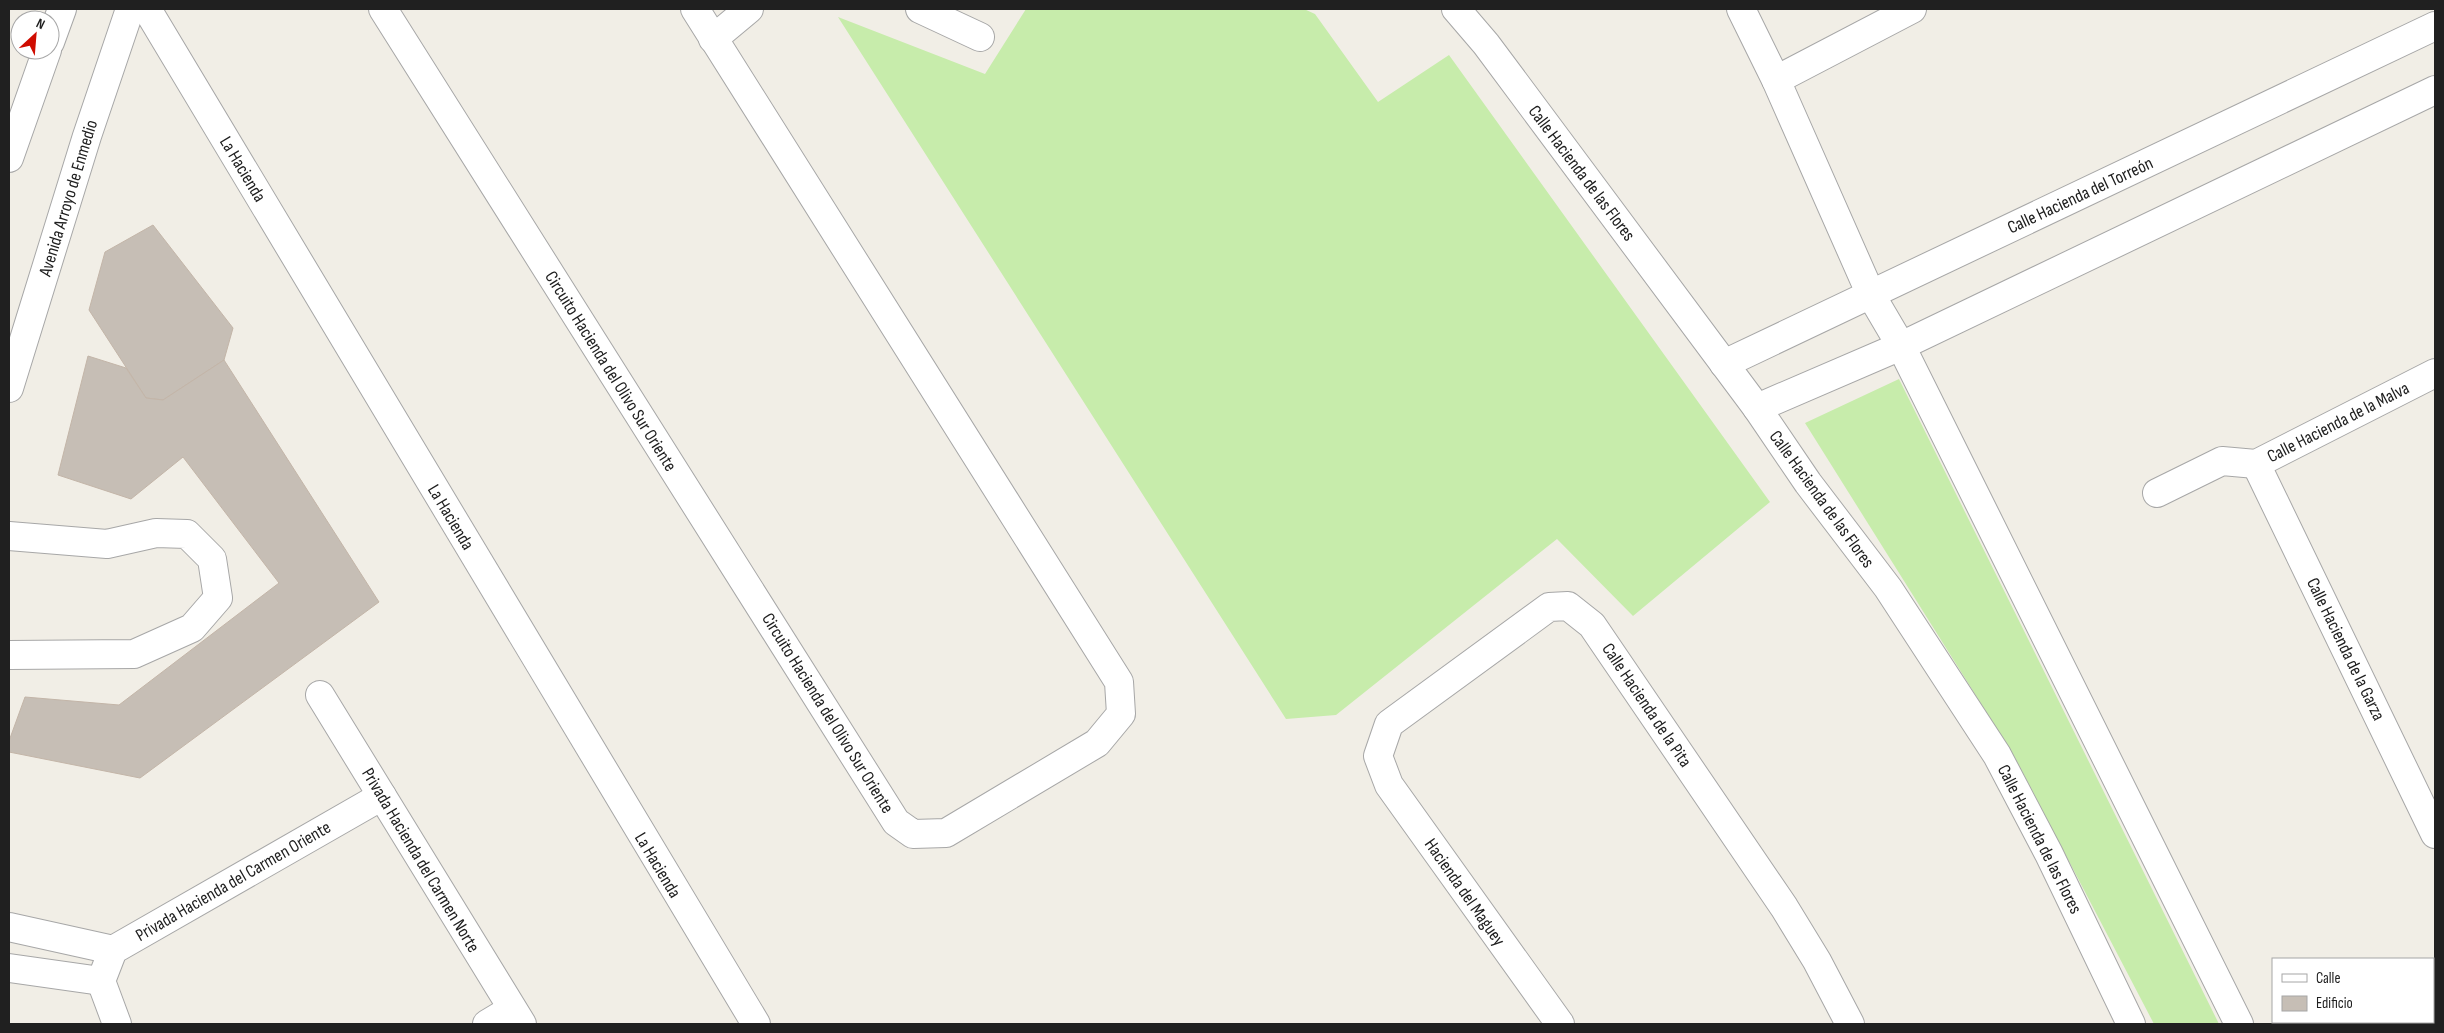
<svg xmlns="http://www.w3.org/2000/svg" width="2444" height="1033" font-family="'Sofia Sans Condensed',sans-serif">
  <rect width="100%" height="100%" fill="#f1eee6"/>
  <!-- grass -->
  <g fill="#c7ecab">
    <path d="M 1026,9 L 1304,9 L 1315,14 L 1378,102 L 1449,55 L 1770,502 L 1633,616 L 1557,539 L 1336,715 L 1286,719 L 838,17 L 985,74 Z"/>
    <path d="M 1899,379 L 2219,1024 L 2154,1024 L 2015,758 L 1805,423 Z"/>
  </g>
  <!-- building -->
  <g fill="#c6beb5" stroke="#c3b5a8">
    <path d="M 153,225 L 233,328 L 224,360 L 163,400 L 146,398 L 89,310 L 105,252 Z"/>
    <path d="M 88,356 L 126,368 L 146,398 L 163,400 L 224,360 L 379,602 L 140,778 L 9,752 L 9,741 L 25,697 L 119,705 L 279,583 L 183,457 L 131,499 L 58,475 Z"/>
  </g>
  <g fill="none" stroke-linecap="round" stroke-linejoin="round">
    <defs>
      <g id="minor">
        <path d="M 147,9 L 756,1024"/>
        <path d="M 383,9 L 896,822 L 913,834 L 946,833 L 1097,743 L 1121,714 L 1119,682 L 695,9"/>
        <path d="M 920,9 L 980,37"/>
        <path d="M 1456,9 L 1486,44 L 1757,408 L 1808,483 L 1888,588 L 1997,755 L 2049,854 L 2131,1024"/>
        <path d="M 1741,9 L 1776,80 L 1871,295 L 1901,346 L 2239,1024"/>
        <path d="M 713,39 L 749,9"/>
        <path d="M 50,42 L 62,9"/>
        <path d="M 1776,80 L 1912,9"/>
        <path d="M 9,158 L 47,50"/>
        <path d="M 1724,364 L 2435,26"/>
        <path d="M 9,388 L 87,136 L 130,9"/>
        <path d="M 1757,408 L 1901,346 L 2435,90"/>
        <path d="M 2256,464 L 2435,834"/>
        <path d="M 2157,493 L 2222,461 L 2256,464 L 2435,373"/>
        <path d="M 9,536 L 107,544 L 156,533 L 187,534 L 212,559 L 218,598 L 192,628 L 134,654 L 9,655"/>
        <path d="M 320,695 L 522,1024"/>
        <path d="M 9,927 L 113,950"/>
        <path d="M 9,968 L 101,981"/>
        <path d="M 101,981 L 113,950 L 382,796"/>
        <path d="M 101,981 L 117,1024"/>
        <path d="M 487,1024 L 512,1009"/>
        <path d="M 1560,1024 L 1389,785 L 1378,756 L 1389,724 L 1549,607 L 1568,606 L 1592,625 L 1784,907 L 1817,961 L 1850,1024"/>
      </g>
    </defs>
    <!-- minor casing -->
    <use href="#minor" stroke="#a7a7a7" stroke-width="30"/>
    <!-- minor -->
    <use href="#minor" stroke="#fff" stroke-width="28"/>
  </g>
  <g text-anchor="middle" stroke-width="4" stroke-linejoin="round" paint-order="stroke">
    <!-- street labels -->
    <g font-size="18" fill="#202020" stroke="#fff">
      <text transform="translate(243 169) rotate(59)" y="6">La Hacienda</text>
      <text transform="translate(1582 173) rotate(53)" y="6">Calle Hacienda de las Flores</text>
      <text transform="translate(2080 195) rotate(-25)" y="6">Calle Hacienda del Torreón</text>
      <text transform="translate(68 198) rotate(-73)" y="6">Avenida Arroyo de Enmedio</text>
      <text transform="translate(611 371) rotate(58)" y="6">Circuito Hacienda del Olivo Sur Oriente</text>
      <text transform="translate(2338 422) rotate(-27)" y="6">Calle Hacienda de la Malva</text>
      <text transform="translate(1822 499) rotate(54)" y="6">Calle Hacienda de las Flores</text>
      <text transform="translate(451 517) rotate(59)" y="6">La Hacienda</text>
      <text transform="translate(2346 649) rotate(64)" y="6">Calle Hacienda de la Garza</text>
      <text transform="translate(1647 705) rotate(56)" y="6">Calle Hacienda de la Pita</text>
      <text transform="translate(828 713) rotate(58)" y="6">Circuito Hacienda del Olivo Sur Oriente</text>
      <text transform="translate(2040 839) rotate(63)" y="6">Calle Hacienda de las Flores</text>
      <text transform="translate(421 860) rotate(59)" y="6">Privada Hacienda del Carmen Norte</text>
      <text transform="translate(658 865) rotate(59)" y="6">La Hacienda</text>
      <text transform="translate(233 881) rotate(-30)" y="6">Privada Hacienda del Carmen Oriente</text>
      <text transform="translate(1465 892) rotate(55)" y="6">Hacienda del Maguey</text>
    </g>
  </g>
  <!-- border -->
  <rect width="2444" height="1033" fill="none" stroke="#202020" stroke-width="20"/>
  <!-- legend -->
  <rect x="2272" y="958" width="162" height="65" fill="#ffffff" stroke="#a6a6a6"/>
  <rect x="2282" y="974" width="25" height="8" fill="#ffffff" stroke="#a6a6a6"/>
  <text x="2316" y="983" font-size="15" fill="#202020">Calle</text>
  <rect x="2282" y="996" width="25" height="15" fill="#c6beb5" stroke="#a6a6a6"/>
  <text x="2316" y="1008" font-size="15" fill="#202020">Edificio</text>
  <!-- north arrow -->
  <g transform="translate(35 35) rotate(26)"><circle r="24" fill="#ffffff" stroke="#a6a6a6"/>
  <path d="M0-4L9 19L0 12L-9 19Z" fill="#cf0c00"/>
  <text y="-8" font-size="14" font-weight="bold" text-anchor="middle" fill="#202020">N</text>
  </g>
</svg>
